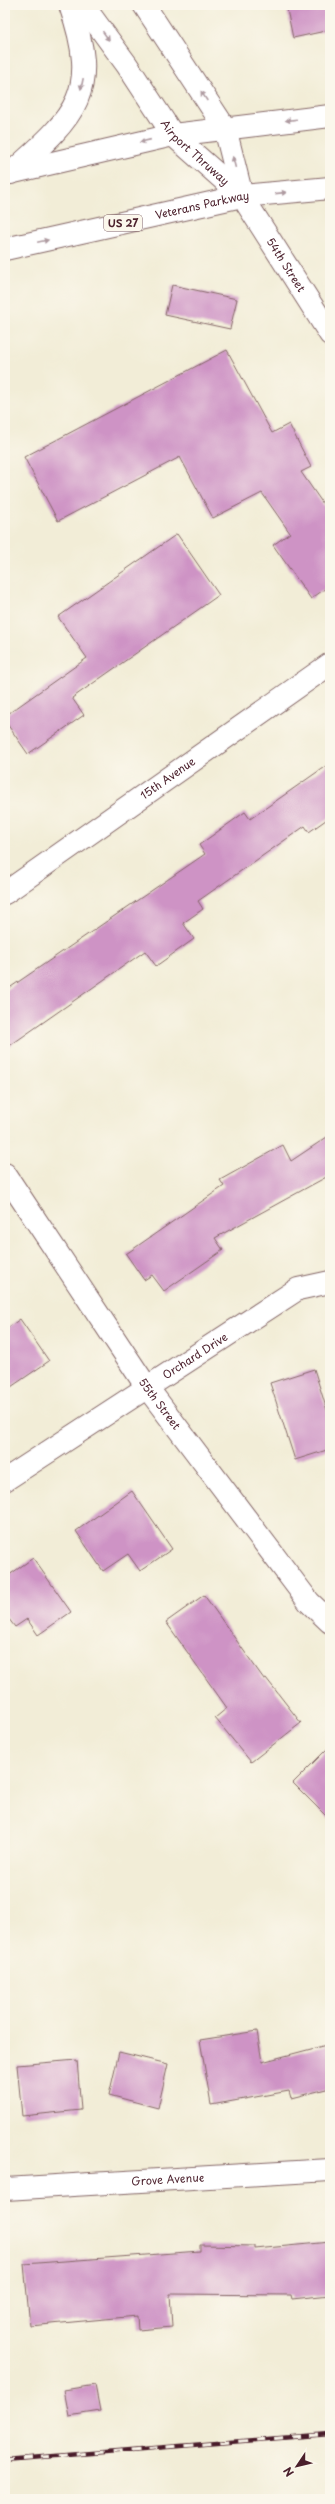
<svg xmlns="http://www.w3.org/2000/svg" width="335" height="2504" font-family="'Playpen Sans',sans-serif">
  <rect width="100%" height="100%" fill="#fbf7ec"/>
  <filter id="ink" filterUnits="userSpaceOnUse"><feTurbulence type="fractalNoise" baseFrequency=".025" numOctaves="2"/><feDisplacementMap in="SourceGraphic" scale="8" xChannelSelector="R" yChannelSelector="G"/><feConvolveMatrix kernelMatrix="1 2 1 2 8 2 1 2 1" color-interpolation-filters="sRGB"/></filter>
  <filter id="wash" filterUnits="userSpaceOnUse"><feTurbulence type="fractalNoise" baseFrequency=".012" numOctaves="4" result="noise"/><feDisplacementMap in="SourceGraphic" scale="16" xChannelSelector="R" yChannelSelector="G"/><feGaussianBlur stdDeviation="0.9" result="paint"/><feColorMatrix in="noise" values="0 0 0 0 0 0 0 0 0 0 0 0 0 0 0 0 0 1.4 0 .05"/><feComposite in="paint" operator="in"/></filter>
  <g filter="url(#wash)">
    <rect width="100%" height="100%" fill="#f2edd7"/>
    <g id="blocks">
      <!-- building -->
      <g fill="#ce93c5">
        <path d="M 286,5 L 330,5 L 330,30 L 293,38 Z"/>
        <path d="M 172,285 L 237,299 L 230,329 L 165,315 Z"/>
        <path d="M 227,350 L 272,433 L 289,424 L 311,467 L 301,472 L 330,514 L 330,585 L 311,599 L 273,545 L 290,533 L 262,493 L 213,518 L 180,457 L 58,521 L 24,457 Z"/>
        <path d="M 177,534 L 219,595 L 72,698 L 84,715 L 28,754 L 5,721 L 5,716 L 87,658 L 58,617 Z"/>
        <path d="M 330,763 L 330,817 L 309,832 L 305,826 L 198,901 L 203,909 L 183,923 L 194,939 L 156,966 L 145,951 L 5,1049 L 5,991 L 205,854 L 199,845 L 245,812 L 250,819 Z"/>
        <path d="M 330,1135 L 330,1175 L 215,1238 L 223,1250 L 164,1291 L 152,1275 L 144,1280 L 126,1254 L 224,1186 L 220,1180 L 283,1145 L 291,1161 Z"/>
        <path d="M 20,1319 L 49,1361 L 5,1391 L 5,1330 Z"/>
        <path d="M 314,1369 L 330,1420 L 330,1449 L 295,1460 L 270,1383 Z"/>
        <path d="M 132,1491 L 172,1549 L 140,1571 L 128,1554 L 103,1571 L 76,1531 Z"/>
        <path d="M 33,1558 L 71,1612 L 38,1635 L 27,1619 L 15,1627 L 5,1614 L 5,1578 Z"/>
        <path d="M 204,1595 L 264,1679 L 266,1678 L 301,1723 L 251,1762 L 215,1718 L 227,1708 L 166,1622 Z"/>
        <path d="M 330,1746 L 330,1820 L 293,1783 Z"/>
        <path d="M 257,2031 L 262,2062 L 330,2044 L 330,2088 L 291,2098 L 289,2091 L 211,2105 L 200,2040 Z"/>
        <path d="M 119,2052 L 168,2064 L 158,2108 L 109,2095 Z"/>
        <path d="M 77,2060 L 81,2110 L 22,2116 L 17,2065 Z"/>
        <path d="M 330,2242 L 330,2295 L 292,2299 L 291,2295 L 170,2294 L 172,2327 L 138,2330 L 137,2316 L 30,2326 L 24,2264 L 200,2251 L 200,2245 L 255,2246 L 255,2249 Z"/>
        <path d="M 95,2385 L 100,2411 L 69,2416 L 64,2390 Z"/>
      </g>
    </g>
  </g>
  <g filter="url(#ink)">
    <use href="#blocks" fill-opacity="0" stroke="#856767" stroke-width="1"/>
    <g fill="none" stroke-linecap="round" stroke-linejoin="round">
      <defs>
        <g id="minor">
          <path id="s1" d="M 5,893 L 330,664"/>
          <path id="s2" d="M 5,1174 L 146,1386 L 309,1602 L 330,1622"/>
          <path id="s3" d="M 5,1480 L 298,1289 L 330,1282"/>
          <path id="s4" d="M 5,2189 L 330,2170"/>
        </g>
        <g id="secondary">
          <path id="s5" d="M 83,5 L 127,65 L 173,135 L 242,196 L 330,334"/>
          <path d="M 144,5 L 225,128 L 242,196"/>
          <path d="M 11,173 C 76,115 101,94 70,5"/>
        </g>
        <g id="primary">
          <path d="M 5,174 L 173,135 L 330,116"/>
          <path id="s6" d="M 5,249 L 242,196 L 330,188"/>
        </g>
      </defs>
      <!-- minor casing -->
      <use href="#minor" stroke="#856767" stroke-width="24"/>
      <!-- secondary casing -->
      <use href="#secondary" stroke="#856767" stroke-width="24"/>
      <!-- primary casing -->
      <use href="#primary" stroke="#856767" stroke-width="24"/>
      <!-- minor -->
      <use href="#minor" stroke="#fff" stroke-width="22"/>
      <!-- secondary -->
      <use href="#secondary" stroke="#fff" stroke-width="22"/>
      <!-- primary -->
      <use href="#primary" stroke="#fff" stroke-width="22"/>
      <defs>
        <path id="rail" d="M 5,2460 L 330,2434"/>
      </defs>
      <!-- rail casing -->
      <use href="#rail" stroke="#4a1f2b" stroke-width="4.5"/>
      <!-- rail -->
      <use href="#rail" stroke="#fbf7ec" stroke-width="3" stroke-dasharray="9" stroke-linecap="butt"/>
    </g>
    <!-- one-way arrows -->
    <defs><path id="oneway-solid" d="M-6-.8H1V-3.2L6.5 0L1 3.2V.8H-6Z"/></defs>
    <g fill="#ae9aa0">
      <use href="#oneway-solid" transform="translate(106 36) rotate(54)"/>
      <use href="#oneway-solid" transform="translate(82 84) rotate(102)"/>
      <use href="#oneway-solid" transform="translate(204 96) rotate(-123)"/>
      <use href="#oneway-solid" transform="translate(291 120) rotate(173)"/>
      <use href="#oneway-solid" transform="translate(145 141) rotate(167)"/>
      <use href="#oneway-solid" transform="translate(234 162) rotate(-104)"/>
      <use href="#oneway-solid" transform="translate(281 193) rotate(-6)"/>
      <use href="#oneway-solid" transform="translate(43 241) rotate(-12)"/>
    </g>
  </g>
  <g text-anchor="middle" stroke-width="3" stroke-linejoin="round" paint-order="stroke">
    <!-- shield labels -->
    <rect fill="#fbf7ec" stroke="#7f6065" stroke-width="1" x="104" y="215" width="38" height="16" rx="3"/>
    <g font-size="10" font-weight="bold" fill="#4a1f2b">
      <text x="123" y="227">US 27</text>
    </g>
    <!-- street labels -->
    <g font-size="11" fill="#4a1f2b" stroke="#fbf7ec">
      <text dy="4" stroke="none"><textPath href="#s5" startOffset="186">Airport Thruway</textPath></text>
      <text dy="4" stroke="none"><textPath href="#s6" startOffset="202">Veterans Parkway</textPath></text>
      <text dy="4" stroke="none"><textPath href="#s5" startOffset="332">54th Street</textPath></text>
      <text dy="4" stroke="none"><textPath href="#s1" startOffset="199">15th Avenue</textPath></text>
      <text dy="4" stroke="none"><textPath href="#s3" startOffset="227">Orchard Drive</textPath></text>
      <text dy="4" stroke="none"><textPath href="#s2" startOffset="277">55th Street</textPath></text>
      <text dy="4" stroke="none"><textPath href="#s4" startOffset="163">Grove Avenue</textPath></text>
    </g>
  </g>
  <!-- margin -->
  <rect width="335" height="2504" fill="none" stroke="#fbf7ec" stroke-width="20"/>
  <!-- north arrow -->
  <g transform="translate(297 2466) rotate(235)" stroke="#fbf7ec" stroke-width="3" paint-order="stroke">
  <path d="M0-3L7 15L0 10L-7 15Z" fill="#4a1f2b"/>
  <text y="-6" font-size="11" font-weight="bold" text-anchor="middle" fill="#4a1f2b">N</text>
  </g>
</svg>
